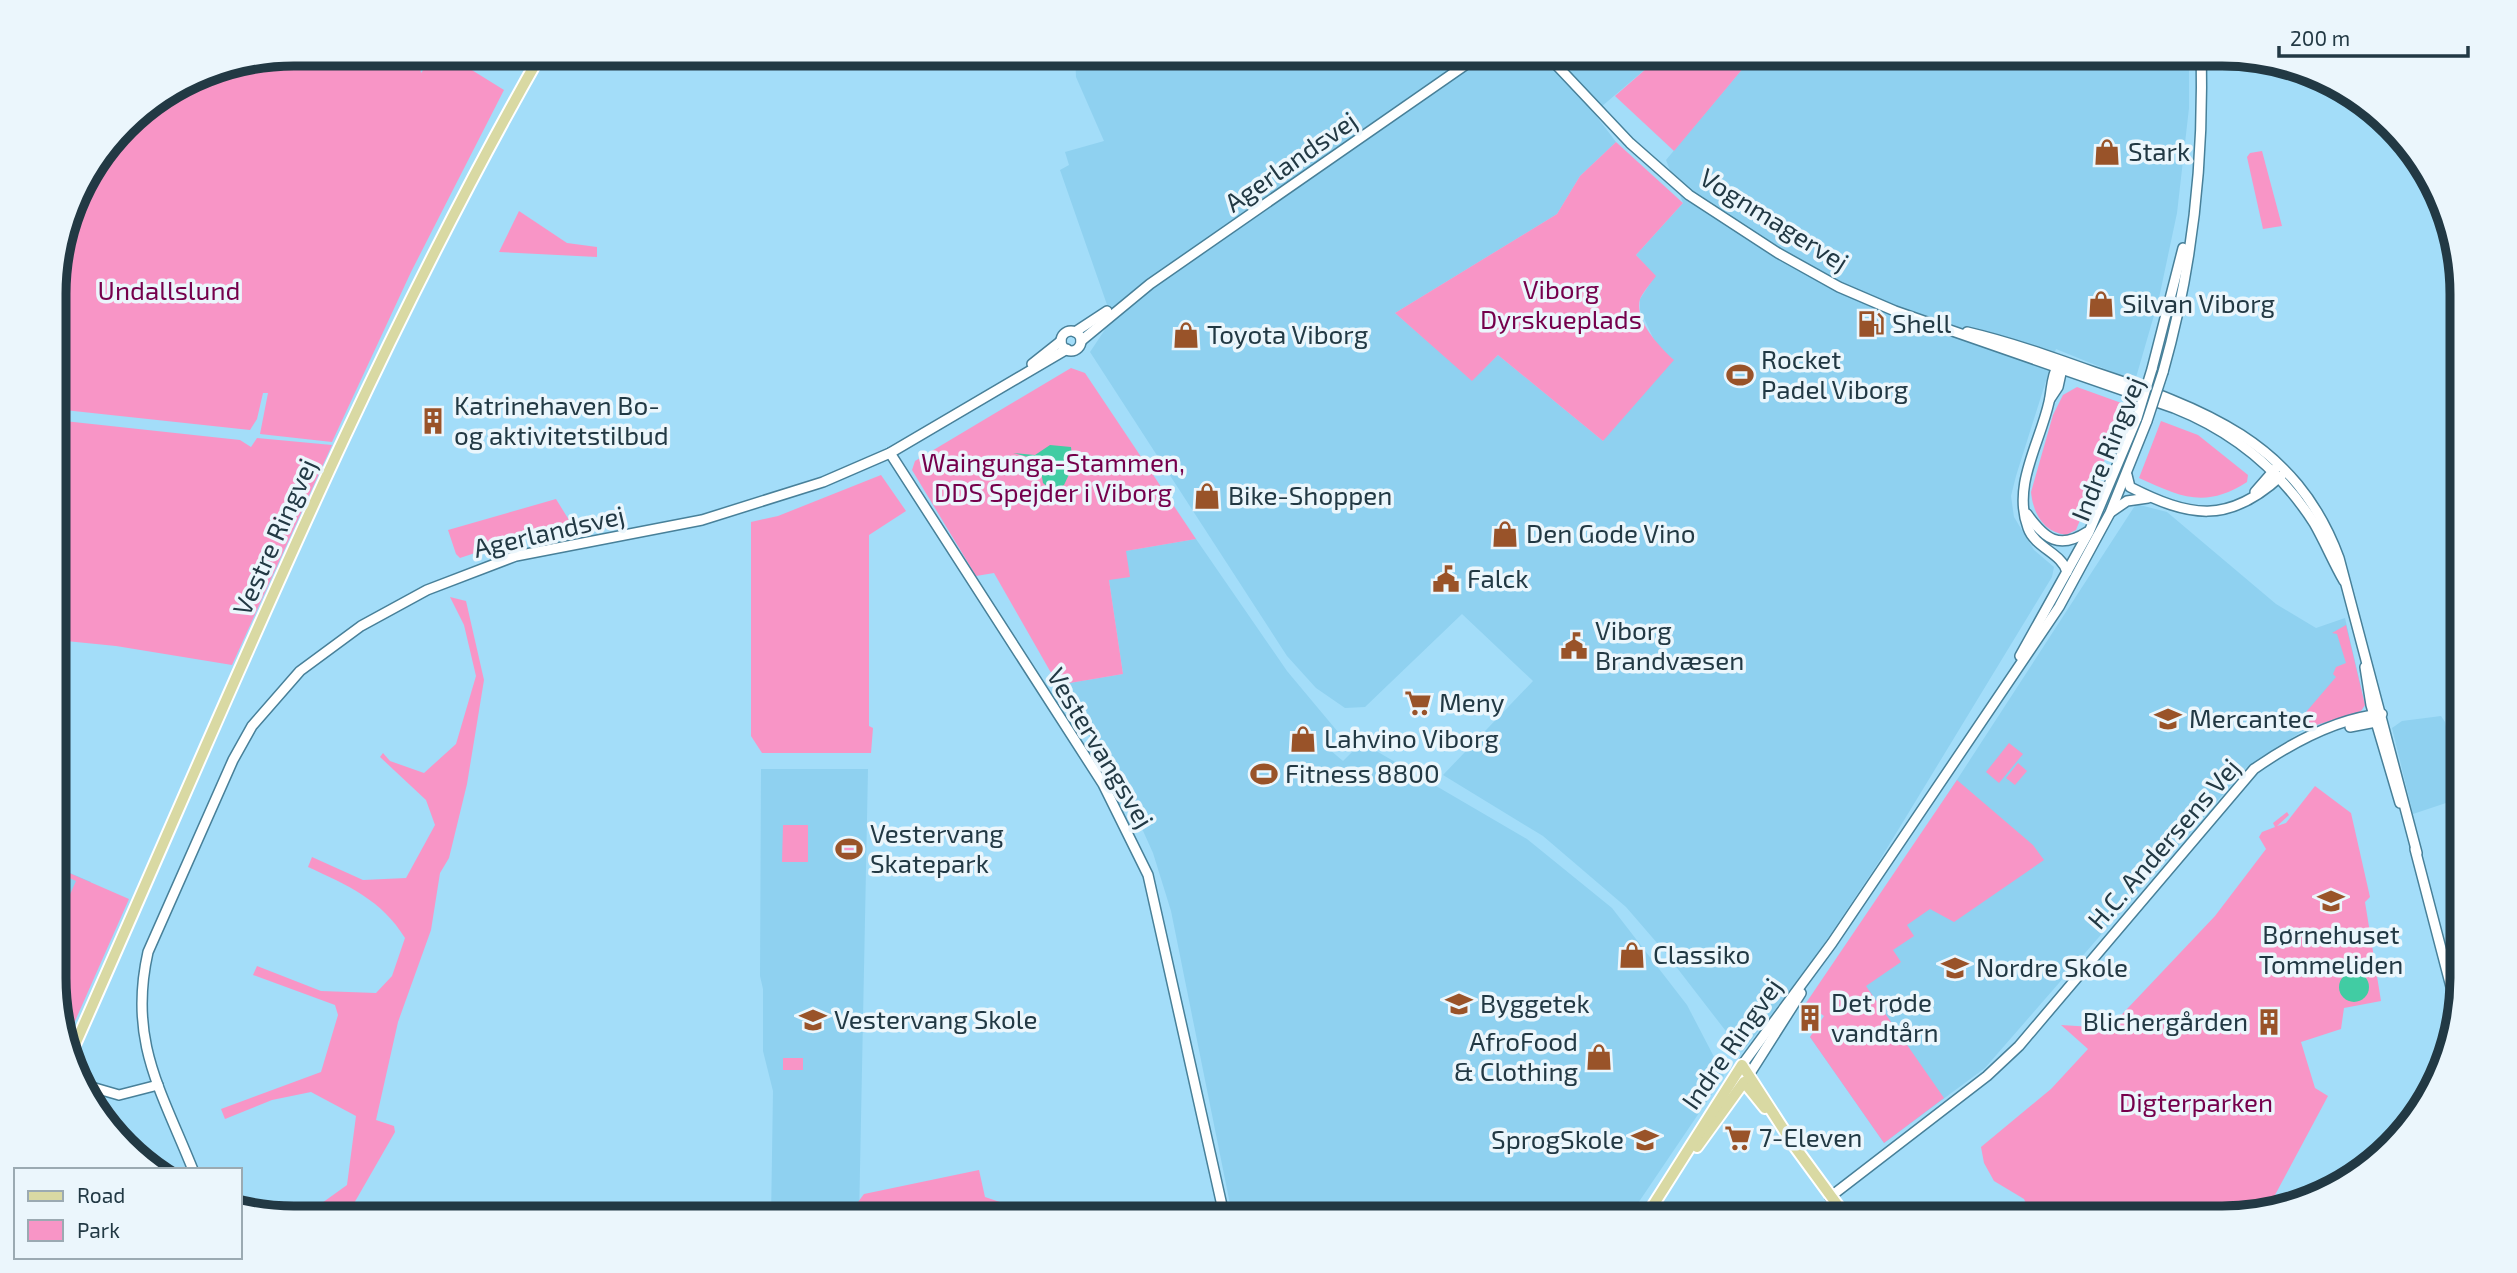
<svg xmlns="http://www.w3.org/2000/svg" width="2517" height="1273" font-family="'Exo 2',sans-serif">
  <rect width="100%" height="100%" fill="#a3ddf9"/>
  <!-- built -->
  <g fill="#8fd1f0">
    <path d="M 1075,54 L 1663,54 L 1594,113 L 1616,142 L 1580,176 L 1557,214 L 1395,313 L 1472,380 L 1498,355 L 1603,441 L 1655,342 L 1640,310 L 1640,299 L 1655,276 L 1636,255 L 1683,203 L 1666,160 L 1755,54 L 2189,54 L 2189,108 L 2177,213 L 2159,298 L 2135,381 L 2056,349 L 2016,476 L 2011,496 L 2014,517 L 2034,550 L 2054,567 L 2052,577 L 1878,863 L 1812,962 L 1742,1052 L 1664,951 L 1626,907 L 1543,836 L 1443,775 L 1533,681 L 1462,614 L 1365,707 L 1345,708 L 1316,688 L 1287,656 L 1090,352 L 1112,319 L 1060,170 L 1069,165 L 1065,152 L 1104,141 L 1076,77 Z"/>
    <path d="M 2136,504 L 2167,512 L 2276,604 L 2316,628 L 2345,618 L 2365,705 L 2361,711 L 2307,728 L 2246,768 L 1985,1068 L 1884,1143 L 1810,1037 L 1827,1016 L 1816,997 Z"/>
    <path d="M 1196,539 L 1287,671 L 1338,732 L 1330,750 L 1343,761 L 1358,746 L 1366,745 L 1527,839 L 1612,908 L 1687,1005 L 1724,1076 L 1628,1218 L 1233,1219 L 1171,911 L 1153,853 L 1135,813 L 1058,685 L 1123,674 L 1109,580 L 1126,551 Z"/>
    <path d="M 2441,716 L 2445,722 L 2461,798 L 2413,814 L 2392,728 L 2402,721 Z"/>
    <path d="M 761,769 L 868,769 L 859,1219 L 771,1219 L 773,1091 L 763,1051 L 763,989 L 760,976 Z"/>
    <path d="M 56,867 L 91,882 L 56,965 Z"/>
  </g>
  <!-- green -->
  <g fill="#f895c6">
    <path d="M 295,54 L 412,54 L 408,60 L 420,67 L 421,73 L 436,54 L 446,54 L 504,90 L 411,272 L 332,442 L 260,434 L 268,393 L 263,393 L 257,419 L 250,430 L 55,409 L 55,278 L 79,188 L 136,114 L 203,72 Z"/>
    <path d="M 1663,54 L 1755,54 L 1674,151 L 1615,96 Z"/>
    <path d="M 1616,142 L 1683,203 L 1636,255 L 1656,276 C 1651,283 1643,292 1640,299 C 1634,321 1660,347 1674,360 L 1603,441 L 1498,355 L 1472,381 L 1395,313 L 1557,214 L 1580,176 Z"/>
    <path d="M 2262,151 L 2282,226 L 2263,229 L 2247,157 L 2250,153 Z"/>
    <path d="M 519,211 L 567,243 L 597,247 L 597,257 L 499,252 Z"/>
    <path d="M 1071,368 L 1085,373 L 1196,539 L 1126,551 L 1130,577 L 1109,580 L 1123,674 L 1058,685 L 994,573 L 976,576 L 912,470 L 915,461 Z"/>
    <path d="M 2077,387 L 2127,405 L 2076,530 L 2066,535 C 2043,532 2033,513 2031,492 L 2053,415 L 2063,395 Z"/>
    <path d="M 55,420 L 240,440 L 251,447 L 257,438 L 332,445 L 232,665 L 116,646 L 56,640 Z"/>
    <path d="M 2161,421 L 2198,435 L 2248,475 L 2247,482 C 2205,509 2181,497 2139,478 Z"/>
    <path d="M 881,475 L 906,511 L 869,535 L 869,726 L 873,728 L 871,753 L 762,753 L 751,736 L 751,522 L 778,516 Z"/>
    <path d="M 556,499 L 569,520 L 567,530 L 517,539 L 460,558 L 456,554 L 448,530 Z"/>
    <path d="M 450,597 L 466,601 L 484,680 L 467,784 L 449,858 L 440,873 L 431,930 L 398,1022 L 376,1120 L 394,1126 L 395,1132 L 345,1219 L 282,1216 L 315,1208 L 347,1185 L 356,1116 L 311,1092 L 272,1100 L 225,1119 L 221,1109 L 321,1072 L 338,1015 L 335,1005 L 253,975 L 257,966 L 321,991 L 376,993 L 392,976 L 405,938 C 382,900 347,885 308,867 L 312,857 L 363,880 L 406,878 L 435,825 L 426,800 L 380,757 L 383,753 L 390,761 L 424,773 L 456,744 L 476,676 L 464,625 Z"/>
    <path d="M 2346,625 L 2365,705 L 2361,711 L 2307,728 L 2301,718 L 2336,677 L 2333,674 L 2336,667 L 2346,663 L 2337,634 L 2332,633 Z"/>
    <path d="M 2009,743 L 2023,754 L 1999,783 L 1986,772 Z"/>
    <path d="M 2018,763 L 2027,771 L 2015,785 L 2006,778 Z"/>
    <path d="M 1957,780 L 2033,845 L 2044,860 L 1954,922 L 1930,909 L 1907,925 L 1914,936 L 1893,950 L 1901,962 L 1866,986 L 1944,1098 L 1884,1143 L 1810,1037 L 1824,1016 L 1806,1003 Z"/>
    <path d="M 2315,786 L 2351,813 L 2370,897 L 2365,902 L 2381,1001 L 2344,1008 L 2341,1029 L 2301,1042 L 2315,1088 L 2328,1096 L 2268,1208 L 2238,1218 L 2032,1218 L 2024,1199 L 1994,1181 L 1984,1163 L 1981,1147 L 2051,1089 L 2088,1049 L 2061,1025 L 2109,1028 L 2215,916 L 2266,849 L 2259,837 L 2262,832 L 2275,827 L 2273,823 L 2287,812 L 2289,815 L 2277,826 L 2286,823 Z"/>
    <path d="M 783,825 L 808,825 L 808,862 L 782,862 Z"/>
    <path d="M 842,837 L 856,838 L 856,861 L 842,861 Z"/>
    <path d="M 56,838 L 70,840 L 67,872 L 129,899 L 68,1037 L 56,1010 L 56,949 L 70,918 L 63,914 L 63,910 L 76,881 L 56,872 Z"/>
    <rect x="783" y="1058" width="20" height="12"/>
    <path d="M 979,1170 L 985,1197 L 1018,1208 L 1015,1219 L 857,1219 L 858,1202 L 864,1194 Z"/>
  </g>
  <!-- water -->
  <g fill="#41cca3">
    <path d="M 1050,445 L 1071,447 L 1073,466 L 1064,485 L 1052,491 L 1043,483 L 1039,460 L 1013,453 L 1035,455 Z"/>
    <circle cx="2354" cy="987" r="15"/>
  </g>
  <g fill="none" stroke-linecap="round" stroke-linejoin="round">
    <defs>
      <g id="minor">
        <path d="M 1546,54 L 1630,143 L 1689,195 L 1778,253 L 1839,287 L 1895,311 L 2174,408 C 2232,431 2280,470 2314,523 C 2325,542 2333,562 2344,581"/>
        <circle cx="1071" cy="341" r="10"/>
        <path d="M 1075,332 L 1107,311"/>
        <path d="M 1967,332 C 2010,342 2052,357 2094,372 C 2202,408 2296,441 2339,558 L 2417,853"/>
        <path d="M 1081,341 L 1150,284 L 1481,54"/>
        <path d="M 1032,364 L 1061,341"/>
        <path d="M 2058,365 C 2051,377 2052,389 2049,402 C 2040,443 2012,485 2028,528 C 2035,548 2062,553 2067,572"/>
        <path d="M 2152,369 L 2183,248"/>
        <path d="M 2163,372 C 2192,270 2204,161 2201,54"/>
        <path d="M 2050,399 L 2058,387 L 2063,364"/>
        <path d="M 890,453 L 1103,784 L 1148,875 L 1225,1219"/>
        <path d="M 2127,475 L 2130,487 C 2189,517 2228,525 2281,476"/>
        <path d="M 2255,492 L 2276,468"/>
        <path d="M 2111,512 L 2127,501 L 2148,498"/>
        <path d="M 2027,514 C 2045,539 2059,550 2087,532"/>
        <path d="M 2020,656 L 2089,532 L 2137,418"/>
        <path d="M 2365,667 L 2371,705 L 2400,803"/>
        <path d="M 2350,727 L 2381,721"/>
        <path d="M 2415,849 L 2456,1006"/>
        <path d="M 1742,1065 L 1832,943 L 2059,607 L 2110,513 L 2147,421"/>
        <path d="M 1747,1078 L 1801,993"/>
        <path d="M 88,1086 L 119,1095 L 158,1085"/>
        <path d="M 193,1170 C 161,1090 128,1041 148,952 L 233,760 L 252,726 L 300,671 L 361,626 L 427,590 L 516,556 L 702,520 L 823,482 L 890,453 L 1067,349"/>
        <path d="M 1830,1197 L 1987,1076 L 2019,1046 L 2254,769 C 2290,744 2337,718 2382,714"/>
      </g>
      <g id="major">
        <path d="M 73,1049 C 222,715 359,373 541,54"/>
        <path d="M 1697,1147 L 1744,1082 L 1765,1108"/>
        <path d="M 1645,1218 L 1742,1065 L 1795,1147 L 1847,1218"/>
      </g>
    </defs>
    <!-- minor casing -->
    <use href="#minor" stroke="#488099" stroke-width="12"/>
    <!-- major casing -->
    <use href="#major" stroke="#fff" stroke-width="14"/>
    <!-- minor -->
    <use href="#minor" stroke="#fff" stroke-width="9"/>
    <!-- major -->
    <use href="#major" stroke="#d9d9a3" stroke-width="10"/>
    <defs>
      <g id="minor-bridge">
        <path d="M 2137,418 L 2152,369"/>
        <path d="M 2147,421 L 2163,372"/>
      </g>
    </defs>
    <!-- minor-bridge casing -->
    <use href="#minor-bridge" stroke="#488099" stroke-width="12" stroke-linecap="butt"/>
    <!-- minor-bridge -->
    <use href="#minor-bridge" stroke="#fff" stroke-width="9"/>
  </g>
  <!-- icons -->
  <defs>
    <symbol id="shop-bare" viewBox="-9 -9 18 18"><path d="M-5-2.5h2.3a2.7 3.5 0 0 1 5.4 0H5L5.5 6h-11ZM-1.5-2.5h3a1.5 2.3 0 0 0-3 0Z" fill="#995329" stroke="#ebf6fc" stroke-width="2.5" paint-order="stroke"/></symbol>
    <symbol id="fuel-bare" viewBox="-9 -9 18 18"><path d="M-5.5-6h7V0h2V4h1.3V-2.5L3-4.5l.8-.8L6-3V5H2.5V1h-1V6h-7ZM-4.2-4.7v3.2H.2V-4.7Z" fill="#995329" stroke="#ebf6fc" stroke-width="2.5" paint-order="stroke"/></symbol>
    <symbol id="stadium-bare" viewBox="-9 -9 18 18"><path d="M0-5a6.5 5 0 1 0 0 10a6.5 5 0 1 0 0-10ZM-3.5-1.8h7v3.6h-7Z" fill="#995329" stroke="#ebf6fc" stroke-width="2.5" paint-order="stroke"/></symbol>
    <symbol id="building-bare" viewBox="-9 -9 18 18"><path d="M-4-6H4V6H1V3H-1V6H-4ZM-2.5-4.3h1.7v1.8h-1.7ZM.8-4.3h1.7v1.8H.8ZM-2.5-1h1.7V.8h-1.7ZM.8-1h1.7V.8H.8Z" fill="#995329" stroke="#ebf6fc" stroke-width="2.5" paint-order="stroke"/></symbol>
    <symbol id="civic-bare" viewBox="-9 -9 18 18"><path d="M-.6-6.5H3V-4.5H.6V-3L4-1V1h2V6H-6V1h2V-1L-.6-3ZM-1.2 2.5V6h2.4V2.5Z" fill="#995329" stroke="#ebf6fc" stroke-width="2.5" paint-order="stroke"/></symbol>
    <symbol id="supermarket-bare" viewBox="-9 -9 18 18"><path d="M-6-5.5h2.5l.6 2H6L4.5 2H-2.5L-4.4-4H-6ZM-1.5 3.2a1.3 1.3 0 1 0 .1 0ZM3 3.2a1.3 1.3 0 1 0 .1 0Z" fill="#995329" stroke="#ebf6fc" stroke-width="2.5" paint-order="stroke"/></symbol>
    <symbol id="school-bare" viewBox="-9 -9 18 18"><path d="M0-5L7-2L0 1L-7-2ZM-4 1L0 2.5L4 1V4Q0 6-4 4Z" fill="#995329" stroke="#ebf6fc" stroke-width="2.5" paint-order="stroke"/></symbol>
  </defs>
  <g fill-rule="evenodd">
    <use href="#shop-bare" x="2088" y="133" width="38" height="38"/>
    <use href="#shop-bare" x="2082" y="285" width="38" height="38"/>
    <use href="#fuel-bare" x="1852" y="305" width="38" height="38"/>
    <use href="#shop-bare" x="1167" y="316" width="38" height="38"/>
    <use href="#stadium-bare" x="1721" y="356" width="38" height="38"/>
    <use href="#building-bare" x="414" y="402" width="38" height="38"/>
    <use href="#shop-bare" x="1188" y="477" width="38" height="38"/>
    <use href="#shop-bare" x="1486" y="515" width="38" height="38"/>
    <use href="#civic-bare" x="1427" y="560" width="38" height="38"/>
    <use href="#civic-bare" x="1555" y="627" width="38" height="38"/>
    <use href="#supermarket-bare" x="1399" y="684" width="38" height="38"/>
    <use href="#school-bare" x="2149" y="700" width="38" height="38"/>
    <use href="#shop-bare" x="1284" y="720" width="38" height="38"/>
    <use href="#stadium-bare" x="1245" y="755" width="38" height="38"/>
    <use href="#stadium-bare" x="830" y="830" width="38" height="38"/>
    <use href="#school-bare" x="2312" y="882" width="38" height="38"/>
    <use href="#shop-bare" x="1613" y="936" width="38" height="38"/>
    <use href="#school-bare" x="1936" y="949" width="38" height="38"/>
    <use href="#school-bare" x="1440" y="985" width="38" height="38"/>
    <use href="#building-bare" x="1791" y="999" width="38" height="38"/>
    <use href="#school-bare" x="794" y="1001" width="38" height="38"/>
    <use href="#building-bare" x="2250" y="1003" width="38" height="38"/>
    <use href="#shop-bare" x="1580" y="1038" width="38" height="38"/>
    <use href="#supermarket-bare" x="1719" y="1119" width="38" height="38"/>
    <use href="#school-bare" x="1626" y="1121" width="38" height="38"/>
  </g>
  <g text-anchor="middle" stroke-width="7" stroke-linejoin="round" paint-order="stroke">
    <!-- poi labels -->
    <g font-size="26" fill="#223944" stroke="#ebf6fc" text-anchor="start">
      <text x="2128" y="161">Stark</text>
      <text x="2122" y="313">Silvan Viborg</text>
      <text x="1892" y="333">Shell</text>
      <text x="1207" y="344">Toyota Viborg</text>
      <text x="1761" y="369">Rocket<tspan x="1761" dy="30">Padel Viborg</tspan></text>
      <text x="454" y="415">Katrinehaven Bo-<tspan x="454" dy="30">og aktivitetstilbud</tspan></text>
      <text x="1228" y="505">Bike-Shoppen</text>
      <text x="1526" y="543">Den Gode Vino</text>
      <text x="1467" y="588">Falck</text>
      <text x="1595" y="640">Viborg<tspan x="1595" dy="30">Brandvæsen</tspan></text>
      <text x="1439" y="712">Meny</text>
      <text x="2189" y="728">Mercantec</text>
      <text x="1324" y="748">Lahvino Viborg</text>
      <text x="1285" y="783">Fitness 8800</text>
      <text x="870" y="843">Vestervang<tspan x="870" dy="30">Skatepark</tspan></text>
      <text x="2331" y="944" text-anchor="middle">Børnehuset<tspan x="2331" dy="30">Tommeliden</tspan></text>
      <text x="1653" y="964">Classiko</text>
      <text x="1976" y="977">Nordre Skole</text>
      <text x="1831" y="1012">Det røde<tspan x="1831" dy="30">vandtårn</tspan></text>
      <text x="1480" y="1013">Byggetek</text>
      <text x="834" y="1029">Vestervang Skole</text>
      <text x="2248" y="1031" text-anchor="end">Blichergården</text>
      <text x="1578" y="1051" text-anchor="end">AfroFood<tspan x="1578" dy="30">&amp; Clothing</tspan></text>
      <text x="1759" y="1147">7-Eleven</text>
      <text x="1624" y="1149" text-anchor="end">SprogSkole</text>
    </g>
    <!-- street labels -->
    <g font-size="26" fill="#223944" stroke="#ebf6fc">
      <text transform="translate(1291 162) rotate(-35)" y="9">Agerlandsvej</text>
      <text transform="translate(1774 220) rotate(32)" y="9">Vognmagervej</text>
      <text transform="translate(2108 449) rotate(-68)" y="9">Indre Ringvej</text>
      <text transform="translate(549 532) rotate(-13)" y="9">Agerlandsvej</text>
      <text transform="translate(275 537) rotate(-66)" y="9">Vestre Ringvej</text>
      <text transform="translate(1100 748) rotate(59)" y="9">Vestervangsvej</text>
      <text transform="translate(2164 844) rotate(-49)" y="9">H.C. Andersens Vej</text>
      <text transform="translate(1732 1044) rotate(-55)" y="9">Indre Ringvej</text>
    </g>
    <!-- park labels -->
    <g font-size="26" fill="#75004c" stroke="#ebf6fc">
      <text x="1561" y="299">Viborg<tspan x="1561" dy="30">Dyrskueplads</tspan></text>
      <text x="169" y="300">Undallslund</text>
      <text x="1053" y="472">Waingunga-Stammen,<tspan x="1053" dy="30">DDS Spejder i Viborg</tspan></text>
      <text x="2196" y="1112">Digterparken</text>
    </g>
  </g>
  <!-- crop -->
  <path d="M0 0H2517V1273H0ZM294 66H2222A228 228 0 0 1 2450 294V978A228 228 0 0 1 2222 1206H294A228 228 0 0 1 66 978V294A228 228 0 0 1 294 66Z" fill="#ebf6fc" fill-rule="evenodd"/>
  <path fill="none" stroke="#223944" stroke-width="9" d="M294 66H2222A228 228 0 0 1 2450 294V978A228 228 0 0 1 2222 1206H294A228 228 0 0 1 66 978V294A228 228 0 0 1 294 66Z"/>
  <!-- legend -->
  <rect x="14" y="1168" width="228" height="91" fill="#ebf6fc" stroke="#9baab2" stroke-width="2"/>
  <rect x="28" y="1191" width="35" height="10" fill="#d9d9a3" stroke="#9baab2" stroke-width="2"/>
  <text x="77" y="1203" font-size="21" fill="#223944">Road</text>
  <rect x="28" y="1220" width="35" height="21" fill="#f895c6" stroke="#9baab2" stroke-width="2"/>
  <text x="77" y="1238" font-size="21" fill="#223944">Park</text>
  <!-- scale -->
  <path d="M2279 46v10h189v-10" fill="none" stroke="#223944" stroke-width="3.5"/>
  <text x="2290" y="46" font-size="21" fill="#223944" stroke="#ebf6fc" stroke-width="5" paint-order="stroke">200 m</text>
</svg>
